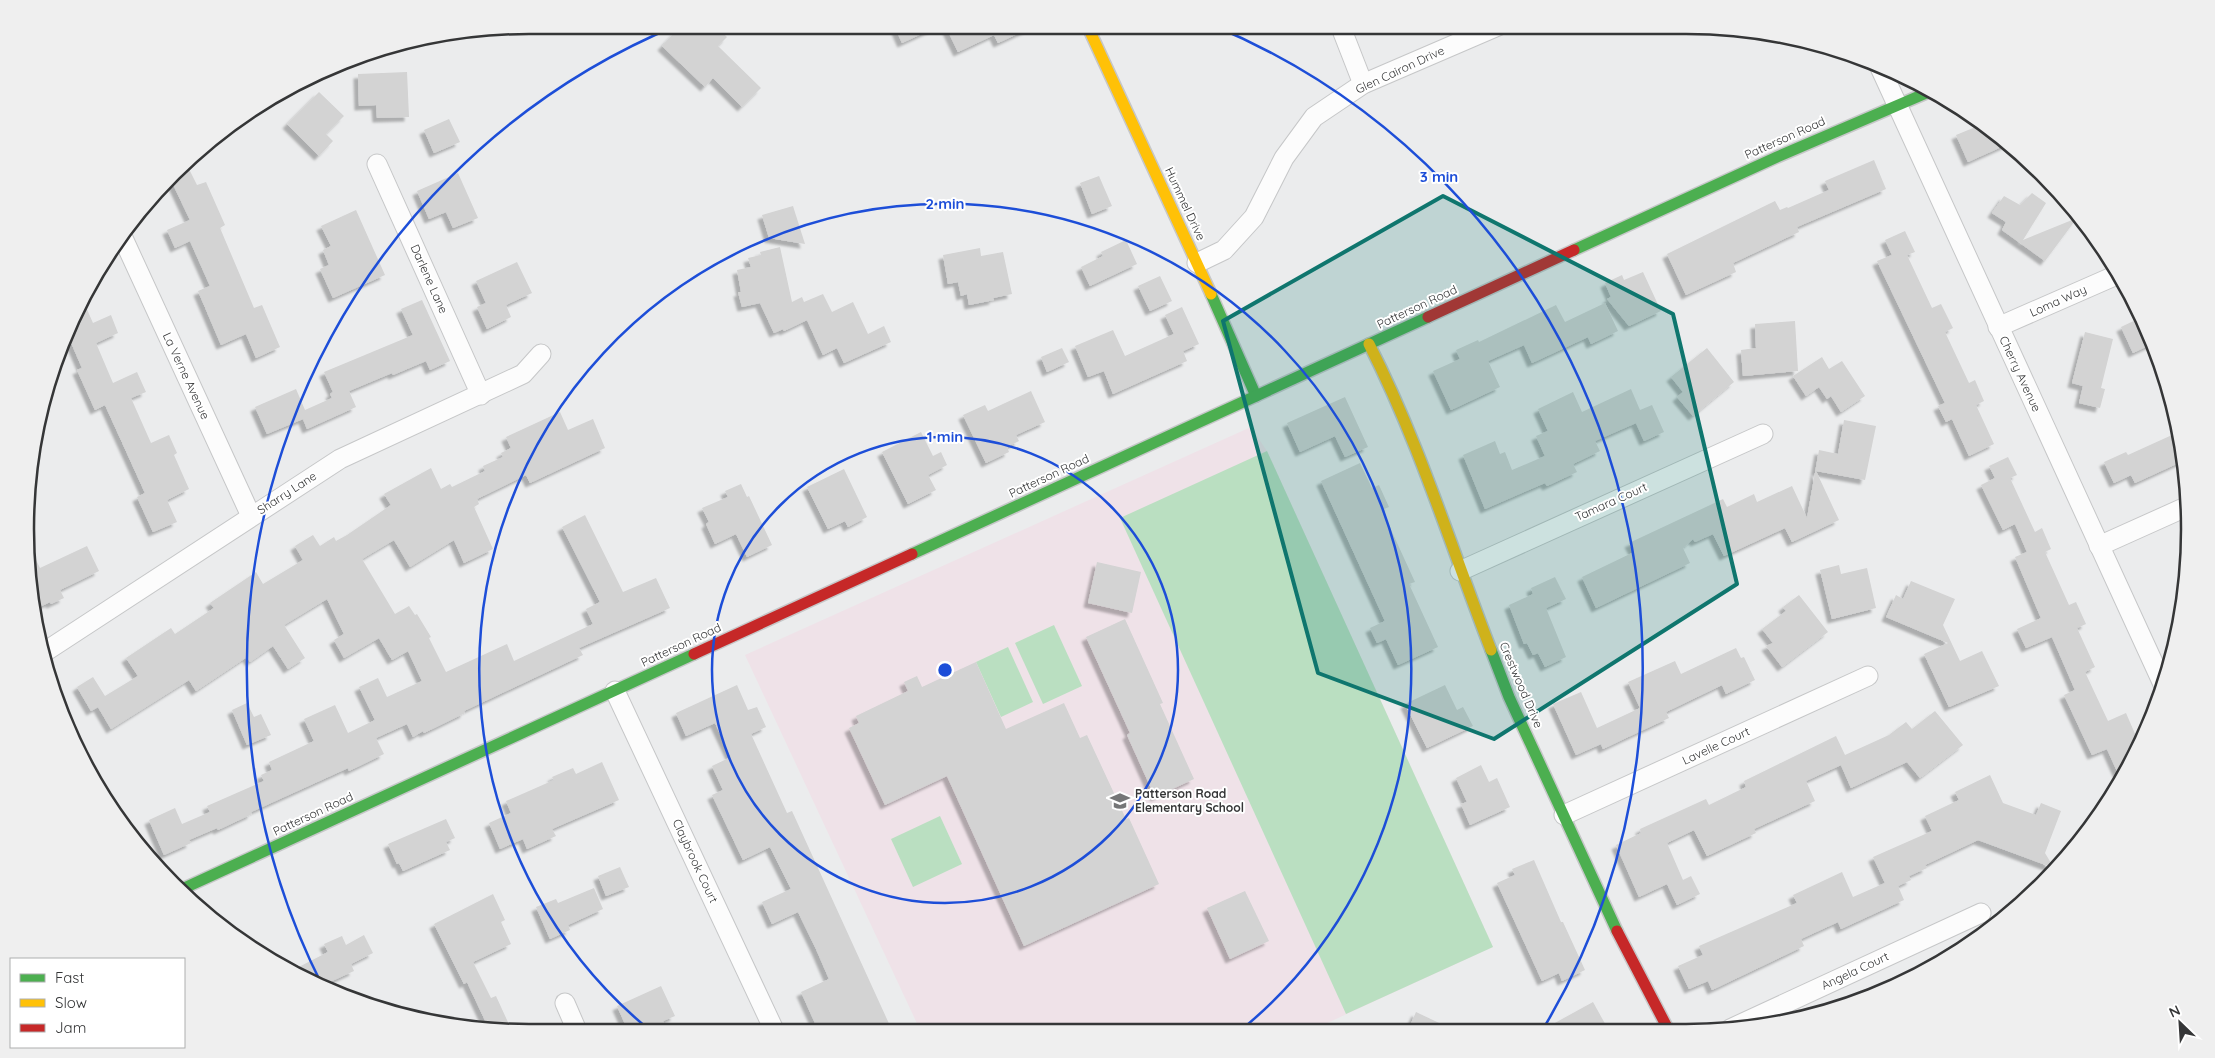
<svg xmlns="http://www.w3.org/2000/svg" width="2215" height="1058" font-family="Quicksand,sans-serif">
  <defs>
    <filter id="shadow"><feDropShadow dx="-4.5" dy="4.5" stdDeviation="1" flood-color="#0004"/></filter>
  </defs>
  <rect width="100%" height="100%" fill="#ebeced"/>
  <!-- education -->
  <path fill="#efe2e8" d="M 1251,427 L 1267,451 L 1493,947 L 1312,1030 L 921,1032 L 745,655 Z"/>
  <!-- green -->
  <g fill="#badfc1">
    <path d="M 1267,451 L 1493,947 L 1346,1014 L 1120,518 Z"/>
    <path d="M 1054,625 L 1082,686 L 1043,704 L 1015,643 Z"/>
    <path d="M 1008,647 L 1033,702 L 1001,717 L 976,662 Z"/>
    <path d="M 940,816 L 962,864 L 913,887 L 891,839 Z"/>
  </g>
  <!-- building -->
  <g fill="#d3d3d3" filter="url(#shadow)">
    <path d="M 682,25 L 715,25 L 727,37 L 718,46 L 761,88 L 742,107 L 713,78 L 705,87 L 662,46 Z"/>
    <path d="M 894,25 L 941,25 L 902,43 Z"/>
    <path d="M 945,25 L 1037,25 L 998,43 L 994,35 L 958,52 Z"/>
    <path d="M 407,72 L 409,117 L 377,118 L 376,105 L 359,106 L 358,74 Z"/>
    <path d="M 319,92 L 344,116 L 326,134 L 333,141 L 319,156 L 287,124 Z"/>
    <path d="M 449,119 L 460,142 L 434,153 L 424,130 Z"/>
    <path d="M 1983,124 L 2008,144 L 1968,162 L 1956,135 Z"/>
    <path d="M 1874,160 L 1886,189 L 1797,227 L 1799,232 L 1733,263 L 1736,272 L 1686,295 L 1667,254 L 1775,201 L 1780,210 L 1787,207 L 1788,208 L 1829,190 L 1825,181 Z"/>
    <path d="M 186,163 L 197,185 L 206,182 L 225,225 L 220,228 L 254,308 L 262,305 L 280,347 L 256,358 L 246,334 L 221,345 L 198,291 L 210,286 L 190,241 L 175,248 L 167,230 L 190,220 L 170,178 Z"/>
    <path d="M 458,173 L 478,218 L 453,228 L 446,212 L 429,219 L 417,191 Z"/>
    <path d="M 1099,176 L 1112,206 L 1092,214 L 1080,183 Z"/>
    <path d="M 2032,193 L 2046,203 L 2023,240 L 2077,218 L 2045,261 L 2002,230 L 2006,222 L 1992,213 L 2004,196 L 2020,205 Z"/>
    <path d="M 793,206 L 805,244 L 769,238 L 762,215 Z"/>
    <path d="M 356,210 L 385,275 L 333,298 L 320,269 L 329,265 L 323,250 L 331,246 L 321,226 Z"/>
    <path d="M 1905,231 L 1915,252 L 1907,255 L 1932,308 L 1941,304 L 1953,328 L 1945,332 L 1969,383 L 1975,380 L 1984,401 L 1976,405 L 1994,444 L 1969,456 L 1952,419 L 1946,422 L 1938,406 L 1945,403 L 1877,261 L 1892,255 L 1885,240 Z"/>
    <path d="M 1126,240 L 1137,264 L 1090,286 L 1081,267 L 1103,256 L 1101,252 Z"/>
    <path d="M 780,247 L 792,302 L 802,297 L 804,302 L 823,294 L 832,312 L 853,302 L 868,334 L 884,326 L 891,342 L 844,363 L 837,348 L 823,355 L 807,320 L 784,331 L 783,329 L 774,333 L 760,303 L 742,307 L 738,292 L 741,292 L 737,270 L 751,267 L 748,258 L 761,255 L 760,252 Z"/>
    <path d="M 980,248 L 981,256 L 1003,252 L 1012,294 L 993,298 L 994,300 L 969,305 L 967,294 L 961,296 L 958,282 L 948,284 L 943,255 Z"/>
    <path d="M 517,262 L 532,293 L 506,305 L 511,317 L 487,329 L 477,307 L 486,303 L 476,281 Z"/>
    <path d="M 1643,272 L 1661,311 L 1629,326 L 1607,299 L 1611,297 L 1605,283 L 1622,275 L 1624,280 Z"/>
    <path d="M 1160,276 L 1172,301 L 1150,311 L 1138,286 Z"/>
    <path d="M 82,298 L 93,323 L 111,315 L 118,333 L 96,343 L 113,383 L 137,372 L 146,392 L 131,398 L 151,443 L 169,435 L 177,453 L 174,455 L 189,489 L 167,500 L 177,522 L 153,532 L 137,497 L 145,493 L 105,405 L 95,410 L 77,370 L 82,368 L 66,331 Z"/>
    <path d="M 422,300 L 450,361 L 430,370 L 426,361 L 393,375 L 392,373 L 349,391 L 356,407 L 307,429 L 303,419 L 267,434 L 255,407 L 296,389 L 305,410 L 332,398 L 330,394 L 333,392 L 324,372 L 413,335 L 401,309 Z"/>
    <path d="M 1605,303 L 1618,331 L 1591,344 L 1588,337 L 1532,363 L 1524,345 L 1488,361 L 1500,387 L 1451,410 L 1433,371 L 1460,359 L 1456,350 L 1478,340 L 1479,342 L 1556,305 L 1565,322 Z"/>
    <path d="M 1182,307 L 1199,344 L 1183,351 L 1187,361 L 1113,394 L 1104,371 L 1088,377 L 1075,346 L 1113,330 L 1125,356 L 1174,334 L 1165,315 Z"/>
    <path d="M 2142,317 L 2154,343 L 2133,353 L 2121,327 Z"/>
    <path d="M 1795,321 L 1798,371 L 1743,376 L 1741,350 L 1756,348 L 1755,324 Z"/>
    <path d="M 2085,332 L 2113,339 L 2101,388 L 2105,389 L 2100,408 L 2079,403 L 2083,386 L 2072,383 Z"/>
    <path d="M 1062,348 L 1069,362 L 1047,372 L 1041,357 Z"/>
    <path d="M 1707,348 L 1734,382 L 1693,416 L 1677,397 L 1683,392 L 1671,377 Z"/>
    <path d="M 1822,357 L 1829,369 L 1842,361 L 1865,396 L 1841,412 L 1831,396 L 1827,399 L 1819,387 L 1806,396 L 1793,376 Z"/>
    <path d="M 1631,389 L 1640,410 L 1652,405 L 1664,432 L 1644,441 L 1636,423 L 1595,441 L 1600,451 L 1573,464 L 1577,472 L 1547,486 L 1545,483 L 1485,509 L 1463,455 L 1495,441 L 1500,454 L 1505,452 L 1512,470 L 1545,456 L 1536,436 L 1548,431 L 1538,409 L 1573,392 L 1582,412 Z"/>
    <path d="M 1031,391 L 1045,422 L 1016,435 L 1019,441 L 1007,447 L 1009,452 L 986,463 L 963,415 L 985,405 L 988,411 Z"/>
    <path d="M 1345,397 L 1368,447 L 1345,457 L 1335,436 L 1300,452 L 1287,423 Z"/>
    <path d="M 560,412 L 568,430 L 593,419 L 605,448 L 530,483 L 526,475 L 477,499 L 479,504 L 474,507 L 493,549 L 464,563 L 454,540 L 410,567 L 394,540 L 362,559 L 395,614 L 409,606 L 415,615 L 417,614 L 431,637 L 429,638 L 446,672 L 507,644 L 514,661 L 593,624 L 586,609 L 600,602 L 562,527 L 585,515 L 623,592 L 656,578 L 670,608 L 579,648 L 583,655 L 464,711 L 465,713 L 424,733 L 423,731 L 413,737 L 407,724 L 376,738 L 384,754 L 349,771 L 348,768 L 251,812 L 252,814 L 218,830 L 217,828 L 189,840 L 191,843 L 164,855 L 149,820 L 175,808 L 182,824 L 210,812 L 207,806 L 264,781 L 261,775 L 272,770 L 269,762 L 314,741 L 304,719 L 335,705 L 348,733 L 375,720 L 359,687 L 378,678 L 387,697 L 422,681 L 408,651 L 392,660 L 379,638 L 344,658 L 334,640 L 344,634 L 327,599 L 284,625 L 305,658 L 288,669 L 273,646 L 250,662 L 247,657 L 196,691 L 189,680 L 111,729 L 98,707 L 91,711 L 77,687 L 93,677 L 105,696 L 138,676 L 126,658 L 171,628 L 175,634 L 214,608 L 210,603 L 256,572 L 263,584 L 303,560 L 295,546 L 313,535 L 320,546 L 334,537 L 336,541 L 347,535 L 391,505 L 384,494 L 431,468 L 441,489 L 450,484 L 452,487 L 485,471 L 483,466 L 503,457 L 501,453 L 511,448 L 506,437 Z"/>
    <path d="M 1844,420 L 1876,426 L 1865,480 L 1816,471 L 1839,520 L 1792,542 L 1785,528 L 1724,556 L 1713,534 L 1695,542 L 1693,539 L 1683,548 L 1690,563 L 1596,608 L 1582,577 L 1634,552 L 1629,543 L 1723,499 L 1727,507 L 1754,494 L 1757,502 L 1792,486 L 1807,518 L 1819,450 L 1838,454 Z"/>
    <path d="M 921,432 L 933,456 L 941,452 L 947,465 L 928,475 L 936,490 L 908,504 L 882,452 Z"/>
    <path d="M 2172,435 L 2183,461 L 2135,483 L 2131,475 L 2114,483 L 2104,462 L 2126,452 L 2128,455 Z"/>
    <path d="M 2008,457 L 2017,475 L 2010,478 L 2035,532 L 2042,528 L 2051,549 L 2045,552 L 2069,605 L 2076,602 L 2086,624 L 2077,628 L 2095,667 L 2085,672 L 2108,721 L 2126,713 L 2139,743 L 2120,778 L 2107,749 L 2092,755 L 2064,695 L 2075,690 L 2052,637 L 2026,648 L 2017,629 L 2041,618 L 2015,557 L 2027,552 L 2015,524 L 2003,530 L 1981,485 L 1995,478 L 1989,466 Z"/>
    <path d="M 1360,463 L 1372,488 L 1379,485 L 1389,507 L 1382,510 L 1415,582 L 1409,584 L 1438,647 L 1398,665 L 1386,639 L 1377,643 L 1370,628 L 1385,621 L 1321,481 Z"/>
    <path d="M 844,469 L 867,517 L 848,527 L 845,521 L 828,529 L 807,487 Z"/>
    <path d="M 741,484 L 747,497 L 749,496 L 772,545 L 747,557 L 736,534 L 715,544 L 706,524 L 709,522 L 702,508 L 728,497 L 725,491 Z"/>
    <path d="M 26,540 L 40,568 L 87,546 L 99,571 L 60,590 L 64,598 L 51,604 L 50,602 L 33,610 L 29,595 Z"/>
    <path d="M 1097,562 L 1141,572 L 1132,613 L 1088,603 Z"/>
    <path d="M 1839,565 L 1841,574 L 1867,568 L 1876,608 L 1832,619 L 1820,570 Z"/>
    <path d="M 1555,577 L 1566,599 L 1546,608 L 1566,657 L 1545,667 L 1538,653 L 1533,655 L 1527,643 L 1524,644 L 1509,605 L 1533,594 L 1531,588 Z"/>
    <path d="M 1911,581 L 1955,599 L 1943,625 L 1960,661 L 1982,651 L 1999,686 L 1949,707 L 1924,654 L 1948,643 L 1886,617 L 1896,595 L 1903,599 Z"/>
    <path d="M 1799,595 L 1828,632 L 1782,667 L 1766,646 L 1773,643 L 1762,629 L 1786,611 L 1783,607 Z"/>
    <path d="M 1125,619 L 1163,703 L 1160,704 L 1194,779 L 1155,797 L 1127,735 L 1130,733 L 1086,637 Z"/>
    <path d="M 1736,648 L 1741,658 L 1744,657 L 1755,680 L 1726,694 L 1722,685 L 1666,712 L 1669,718 L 1626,738 L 1603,749 L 1601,744 L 1576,755 L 1553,704 L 1581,692 L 1597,728 L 1640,708 L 1628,682 L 1675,661 L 1681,674 Z"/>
    <path d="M 976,662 L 1006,729 L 1064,703 L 1080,738 L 1087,735 L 1126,819 L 1129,818 L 1159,884 L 1024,946 L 947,776 L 885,805 L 849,728 L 859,723 L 856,716 L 908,691 L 904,682 L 917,676 L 922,687 Z"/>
    <path d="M 737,685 L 748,710 L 757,707 L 766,727 L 751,734 L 787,813 L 792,811 L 891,1028 L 882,1032 L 819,1032 L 801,992 L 829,979 L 816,949 L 798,912 L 772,924 L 762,902 L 791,889 L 770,847 L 743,860 L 712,795 L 723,790 L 712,766 L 731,757 L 715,723 L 686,736 L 676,713 Z"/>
    <path d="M 1445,685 L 1457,710 L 1463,707 L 1473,726 L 1427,748 L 1405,704 Z"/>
    <path d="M 247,703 L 254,717 L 261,714 L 271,735 L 247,745 L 232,710 Z"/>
    <path d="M 1935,711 L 1963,745 L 1920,778 L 1907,762 L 1851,788 L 1841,765 L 1806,781 L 1815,801 L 1754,829 L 1756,833 L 1707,856 L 1694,830 L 1667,843 L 1683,880 L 1691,876 L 1700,894 L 1677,905 L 1667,884 L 1639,897 L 1616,845 L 1641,833 L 1640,829 L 1706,799 L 1709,805 L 1746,787 L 1744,781 L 1836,736 L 1845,755 L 1889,735 L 1906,722 L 1912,729 Z"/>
    <path d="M 602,762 L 619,800 L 552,829 L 556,836 L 527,849 L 523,839 L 500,849 L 489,823 L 511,813 L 506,801 L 554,780 L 552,777 L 573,768 L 576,774 Z"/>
    <path d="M 1481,765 L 1489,782 L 1497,778 L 1510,807 L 1470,825 L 1461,804 L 1467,802 L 1456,778 Z"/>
    <path d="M 1990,775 L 2003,803 L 2036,815 L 2041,803 L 2061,811 L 2045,853 L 2054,868 L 1978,840 L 1925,865 L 1927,868 L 1909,876 L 1911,880 L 1898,886 L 1904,900 L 1841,929 L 1838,922 L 1801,939 L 1804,946 L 1712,990 L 1708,981 L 1689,989 L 1678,966 L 1703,955 L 1699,946 L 1797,903 L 1793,895 L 1842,872 L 1853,897 L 1885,883 L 1873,857 L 1932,831 L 1925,816 L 1959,800 L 1955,792 Z"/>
    <path d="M 446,819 L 455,838 L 446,842 L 450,850 L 403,871 L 399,863 L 397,864 L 388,844 Z"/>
    <path d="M 1534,860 L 1561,922 L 1563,922 L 1585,970 L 1562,981 L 1559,973 L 1542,981 L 1497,883 L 1515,875 L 1512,869 Z"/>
    <path d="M 620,867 L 629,887 L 606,896 L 598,876 Z"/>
    <path d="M 594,888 L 603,909 L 568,925 L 570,930 L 550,939 L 536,907 L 556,899 L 558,903 Z"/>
    <path d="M 1245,891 L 1269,941 L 1230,959 L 1207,908 Z"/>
    <path d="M 493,894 L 505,920 L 501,922 L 511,944 L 473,962 L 491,998 L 496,996 L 512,1031 L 489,1029 L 467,982 L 464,984 L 434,924 Z"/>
    <path d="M 364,935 L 373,953 L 351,964 L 354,971 L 321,986 L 291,971 L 328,952 L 324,944 L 342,936 L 346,945 Z"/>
    <path d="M 661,986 L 675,1016 L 663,1021 L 668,1032 L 629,1033 L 617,1006 Z"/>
    <path d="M 1593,1002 L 1608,1029 L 1544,1029 Z"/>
    <path d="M 1416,1012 L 1454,1030 L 1408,1030 Z"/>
  </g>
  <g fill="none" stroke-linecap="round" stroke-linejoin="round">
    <defs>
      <g id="street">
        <path d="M 1340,25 L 1363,84"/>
        <path d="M 1878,63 L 2163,684"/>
        <path d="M 377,164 L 481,395"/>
        <path d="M 122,236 L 251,516"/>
        <path d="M 1197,263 L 1224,250 L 1254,217 L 1284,158 L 1314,117 L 1363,84 L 1500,25"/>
        <path d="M 1998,327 L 2119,274"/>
        <path d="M 2099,546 L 2188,506"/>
        <path d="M 1460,571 L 1763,434"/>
        <path d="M 43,653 L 340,459 L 523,374 L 541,354"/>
        <path d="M 615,691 L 775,1032"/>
        <path d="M 1564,815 L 1868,676"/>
        <path d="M 565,1003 L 578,1033"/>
        <path d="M 1730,1029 L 1981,913"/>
      </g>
      <g id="fast">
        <path d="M 1574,250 L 1777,157 L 1931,91"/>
        <path d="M 1211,294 L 1256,396"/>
        <path d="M 912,554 L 1428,317"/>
        <path d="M 1491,650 L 1509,697 L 1617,931"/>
        <path d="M 180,890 L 694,654"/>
      </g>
      <g id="slow">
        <path d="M 1087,25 L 1211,294"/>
        <path d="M 1369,344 C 1419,442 1451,547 1491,650"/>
      </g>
      <g id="jam">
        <path d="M 1428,317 L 1574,250"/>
        <path d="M 694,654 L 912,554"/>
        <path d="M 1617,931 L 1668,1029"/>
      </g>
    </defs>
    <!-- street casing -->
    <use href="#street" stroke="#c6c7c8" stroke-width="21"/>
    <!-- fast casing -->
    <use href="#fast" stroke="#c6c7c8" stroke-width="14"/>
    <!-- slow casing -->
    <use href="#slow" stroke="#c6c7c8" stroke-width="14"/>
    <!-- jam casing -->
    <use href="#jam" stroke="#c6c7c8" stroke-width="14"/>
    <!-- street -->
    <use href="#street" stroke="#fcfcfc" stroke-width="19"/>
    <!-- fast -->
    <use href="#fast" stroke="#4caf50" stroke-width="11"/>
    <!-- slow -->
    <use href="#slow" stroke="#ffc107" stroke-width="11"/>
    <!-- jam -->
    <use href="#jam" stroke="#c62828" stroke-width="11"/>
  </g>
  <!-- marked area -->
  <path fill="#0f766e" fill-opacity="0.2" stroke="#0f766e" stroke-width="4" stroke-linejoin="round" d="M 1443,196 L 1673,314 L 1737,584 L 1494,739 L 1318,673 L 1223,321 Z"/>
  <!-- distance rings -->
  <g fill="none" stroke="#1d4ed8" stroke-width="2.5">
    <circle cx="945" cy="670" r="233"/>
    <path d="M652 1032A466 466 0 1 1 1241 1030"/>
    <path d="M323 987A698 698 0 0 1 678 25M1212 25A698 698 0 0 1 1546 1024"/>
  </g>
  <!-- icons -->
  <defs>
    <symbol id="school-bare" viewBox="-9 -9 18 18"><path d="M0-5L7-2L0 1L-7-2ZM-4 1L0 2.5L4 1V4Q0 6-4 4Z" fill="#757677" stroke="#fff" stroke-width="2.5" paint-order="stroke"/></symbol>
  </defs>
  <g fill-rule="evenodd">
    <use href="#school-bare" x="1106" y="787" width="28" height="28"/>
  </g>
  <g text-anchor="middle" stroke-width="4" stroke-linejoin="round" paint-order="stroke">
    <!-- street labels -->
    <g font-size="12" fill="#353637" stroke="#fff">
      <text transform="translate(1400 70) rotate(-25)" y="4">Glen Cairon Drive</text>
      <text transform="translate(1785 138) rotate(-24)" y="4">Patterson Road</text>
      <text transform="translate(1185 204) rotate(65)" y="4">Hummel Drive</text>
      <text transform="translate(429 279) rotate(66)" y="4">Darlene Lane</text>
      <text transform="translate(2058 301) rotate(-24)" y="4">Loma Way</text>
      <text transform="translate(1417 307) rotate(-25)" y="4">Patterson Road</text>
      <text transform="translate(2020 374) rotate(65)" y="4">Cherry Avenue</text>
      <text transform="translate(186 376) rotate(65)" y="4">La Verne Avenue</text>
      <text transform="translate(1049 476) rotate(-25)" y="4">Patterson Road</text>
      <text transform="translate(287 493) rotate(-33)" y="4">Sharry Lane</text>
      <text transform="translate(1611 502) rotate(-24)" y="4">Tamara Court</text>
      <text transform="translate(681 645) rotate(-25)" y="4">Patterson Road</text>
      <text transform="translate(1521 685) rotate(67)" y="4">Crestwood Drive</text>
      <text transform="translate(1716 746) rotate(-25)" y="4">Lavelle Court</text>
      <text transform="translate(313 814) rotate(-25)" y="4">Patterson Road</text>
      <text transform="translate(695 861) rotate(65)" y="4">Claybrook Court</text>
      <text transform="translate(1855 971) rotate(-25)" y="4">Angela Court</text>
    </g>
    <!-- poi labels -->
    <g font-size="12" font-weight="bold" fill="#353637" stroke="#fff" text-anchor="start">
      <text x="1135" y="798">Patterson Road<tspan x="1135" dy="14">Elementary School</tspan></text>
    </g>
  </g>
  <!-- crop -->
  <path d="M0 0H2215V1058H0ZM529 34H1686A495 495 0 0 1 2181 529V529A495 495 0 0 1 1686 1024H529A495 495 0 0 1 34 529V529A495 495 0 0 1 529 34Z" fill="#efefef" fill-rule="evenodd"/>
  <path fill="none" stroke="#353637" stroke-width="2.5" d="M529 34H1686A495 495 0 0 1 2181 529V529A495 495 0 0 1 1686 1024H529A495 495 0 0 1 34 529V529A495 495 0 0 1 529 34Z"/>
  <circle cx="945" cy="670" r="8" fill="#1d4ed8" stroke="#fff" stroke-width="2.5"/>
  <g font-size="15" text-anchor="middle" font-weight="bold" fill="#1d4ed8" stroke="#fff" stroke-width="4" stroke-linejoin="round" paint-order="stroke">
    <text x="1439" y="182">3 min</text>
    <text x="945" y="209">2 min</text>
    <text x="945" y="442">1 min</text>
  </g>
  <!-- legend -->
  <rect x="10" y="958" width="175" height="90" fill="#ffffff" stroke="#aeafaf"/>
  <rect x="20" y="974" width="25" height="8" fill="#4caf50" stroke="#aeafaf"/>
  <text x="55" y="983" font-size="15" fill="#353637">Fast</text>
  <rect x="20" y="999" width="25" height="8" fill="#ffc107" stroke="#aeafaf"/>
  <text x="55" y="1008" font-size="15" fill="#353637">Slow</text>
  <rect x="20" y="1024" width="25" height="8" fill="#c62828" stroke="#aeafaf"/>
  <text x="55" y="1033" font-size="15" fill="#353637">Jam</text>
  <!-- north arrow -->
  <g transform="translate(2180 1023) rotate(335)" stroke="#ffffff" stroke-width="4" paint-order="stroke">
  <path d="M0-4L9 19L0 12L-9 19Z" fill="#353637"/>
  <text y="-8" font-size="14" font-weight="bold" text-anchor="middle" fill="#353637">N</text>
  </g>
</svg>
